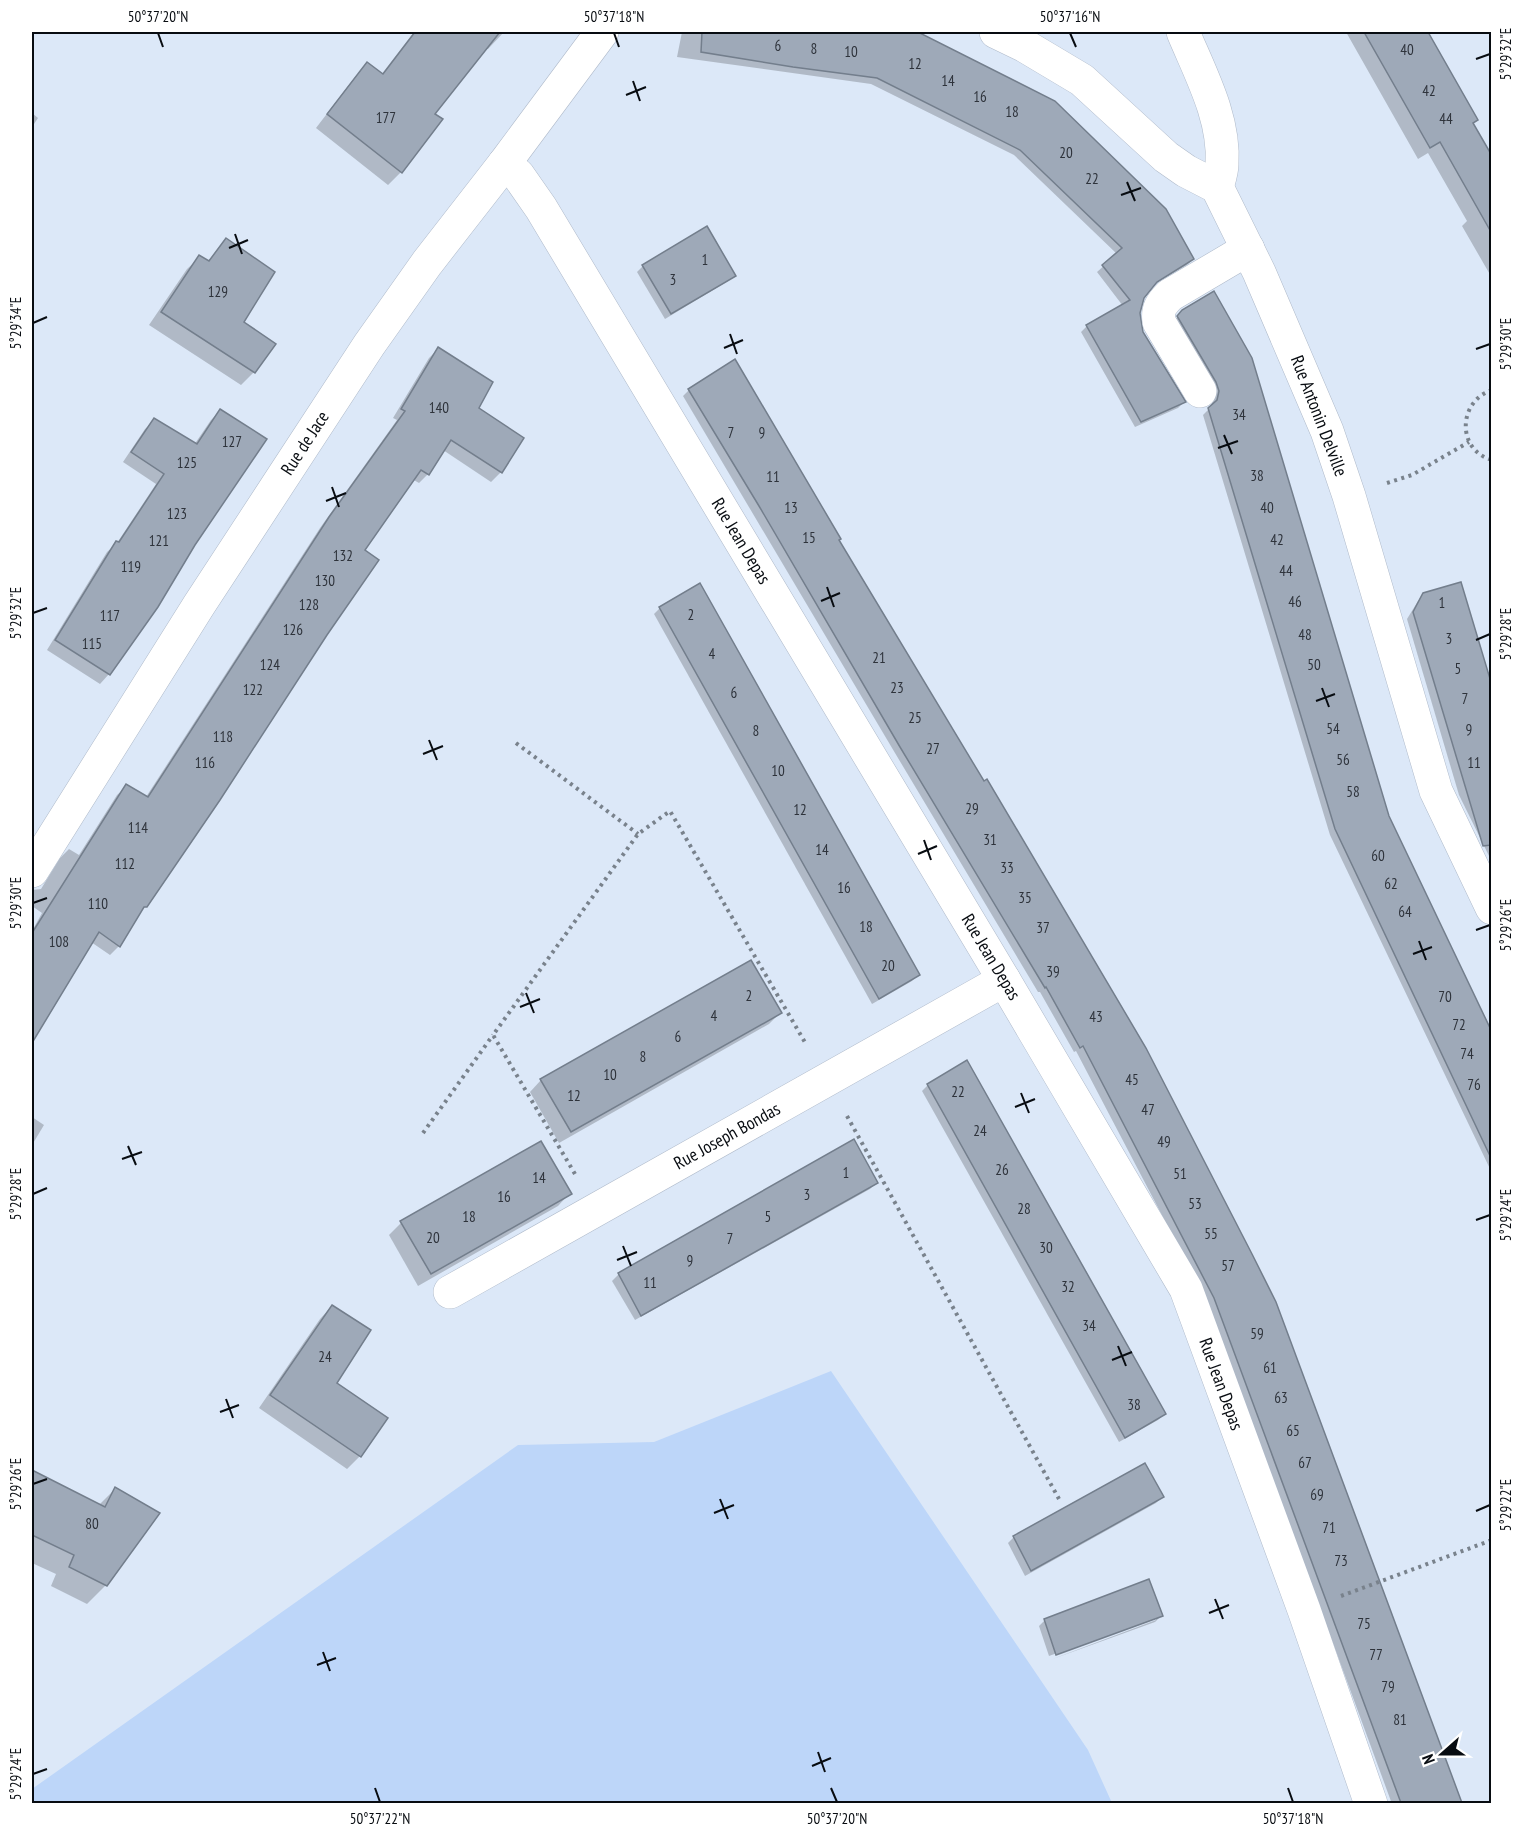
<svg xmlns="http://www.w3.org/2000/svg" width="1523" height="1835" font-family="'PT Sans Narrow',sans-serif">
  <rect width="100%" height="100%" fill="#dce8f8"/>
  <!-- green -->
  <path fill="#bdd6f9" d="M 831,1371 L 1088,1750 L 1112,1803 L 32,1803 L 32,1789 L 518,1445 L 654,1442 Z"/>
  <!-- shadow -->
  <g fill="#0003">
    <path d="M 414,32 L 504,32 L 488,49 L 485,48 L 433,114 L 401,172 L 388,185 L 316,128 L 355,77 L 367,64 L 381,75 Z"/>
    <path d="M 682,32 L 915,32 L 1054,102 L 1193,259 L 1187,265 L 1151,286 L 1143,297 L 1138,313 L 1141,332 L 1184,402 L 1178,408 L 1135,427 L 1081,332 L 1087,326 L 1123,306 L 1097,272 L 1117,254 L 1014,155 L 871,84 L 677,57 Z"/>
    <path d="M 1346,32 L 1426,32 L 1476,120 L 1472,124 L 1492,157 L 1492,278 L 1462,226 L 1467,221 L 1428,153 L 1418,159 Z"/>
    <path d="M 32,113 L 38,118 L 32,127 Z"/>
    <path d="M 226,240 L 242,322 L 274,345 L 254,372 L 241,385 L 149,325 L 187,269 L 200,257 L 207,262 Z"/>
    <path d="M 643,266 L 734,275 L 728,281 L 665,319 L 637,272 Z"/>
    <path d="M 1213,293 L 1387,817 L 1492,1034 L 1492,1173 L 1330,835 L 1203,415 L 1211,407 L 1213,398 L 1172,323 L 1183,311 Z"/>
    <path d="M 438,349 L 477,409 L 522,439 L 501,472 L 491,482 L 443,450 L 428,474 L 419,483 L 412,479 L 362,551 L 325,634 L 146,906 L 138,913 L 119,946 L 110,955 L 91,942 L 32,1039 L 32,931 L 42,913 L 32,906 L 32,890 L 41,889 L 60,858 L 69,849 L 79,855 L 117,795 L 127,786 L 146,797 L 320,528 L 397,420 L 393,418 L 429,358 Z"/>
    <path d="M 689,390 L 838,540 L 1274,1302 L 1460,1804 L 1392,1804 L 1209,1305 L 1076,1051 L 1074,1052 L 1040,992 L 1038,992 L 895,753 L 683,396 Z"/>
    <path d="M 220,411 L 193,544 L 109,674 L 100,684 L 47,650 L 107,552 L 117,543 L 156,484 L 123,462 L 145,429 L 155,420 L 194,445 L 211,420 Z"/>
    <path d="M 1460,584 L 1492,689 L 1492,862 L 1459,795 L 1407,619 L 1418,601 L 1424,594 Z"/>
    <path d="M 660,608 L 918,975 L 912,981 L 872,1004 L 654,614 Z"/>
    <path d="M 780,1013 L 769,1024 L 559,1143 L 530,1092 L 541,1080 Z"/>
    <path d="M 928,1085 L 1164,1414 L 1158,1420 L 1119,1442 L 922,1091 Z"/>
    <path d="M 32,1117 L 44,1125 L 32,1145 Z"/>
    <path d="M 853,1141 L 876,1183 L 870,1189 L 635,1320 L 612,1281 L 618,1275 Z"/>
    <path d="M 570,1193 L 558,1206 L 418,1286 L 389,1235 L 401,1223 Z"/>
    <path d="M 332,1306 L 335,1383 L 360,1456 L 347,1469 L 259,1408 L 320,1319 Z"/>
    <path d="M 32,1471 L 99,1505 L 115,1489 L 106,1585 L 87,1604 L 51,1586 L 56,1574 L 32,1563 Z"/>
    <path d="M 1162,1497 L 1156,1503 L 1025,1576 L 1008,1543 L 1014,1537 Z"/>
    <path d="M 1161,1616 L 1155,1622 L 1050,1660 L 1156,1620 L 1156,1617 L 1049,1656 L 1039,1626 L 1045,1620 Z"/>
  </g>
  <!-- building -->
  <g fill="#9ea9b8" stroke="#737e8c" stroke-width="1.5">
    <path d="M 415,32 L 500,32 L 435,114 L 443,119 L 402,173 L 327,114 L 367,62 L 383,74 Z"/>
    <path d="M 702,32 L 918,32 L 1055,101 L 1166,209 L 1194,259 L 1157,282 L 1144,298 L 1140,313 L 1143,332 L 1186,402 L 1141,422 L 1086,325 L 1130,300 L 1102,265 L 1122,248 L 1020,150 L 877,78 L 793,67 L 701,52 Z"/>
    <path d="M 1364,32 L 1428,32 L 1478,120 L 1473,123 L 1491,154 L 1491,232 L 1440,142 L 1430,148 Z"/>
    <path d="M 707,226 L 736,276 L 671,314 L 642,265 Z"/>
    <path d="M 226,238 L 275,272 L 244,322 L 276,344 L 255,373 L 161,312 L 199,255 L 209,261 Z"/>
    <path d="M 1214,291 L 1252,358 L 1389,816 L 1491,1030 L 1491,1158 L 1335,829 L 1208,408 L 1217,400 L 1219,391 L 1216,382 L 1177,316 L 1182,310 Z"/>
    <path d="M 438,347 L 493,382 L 479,408 L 524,438 L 502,473 L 451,440 L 429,475 L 421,470 L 365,550 L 379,560 L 327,635 L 220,800 L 147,907 L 144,907 L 120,947 L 99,932 L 32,1043 L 32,933 L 126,784 L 148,797 L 329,517 L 405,411 L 401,409 Z"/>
    <path d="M 735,359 L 841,539 L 839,540 L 984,781 L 987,779 L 1146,1048 L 1252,1254 L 1276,1302 L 1462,1803 L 1401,1803 L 1214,1298 L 1083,1046 L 1080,1048 L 1046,987 L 1045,988 L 900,747 L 759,506 L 688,389 Z"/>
    <path d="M 220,409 L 267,439 L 195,545 L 158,607 L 110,675 L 55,640 L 116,541 L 119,542 L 164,474 L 131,452 L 154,418 L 197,444 Z"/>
    <path d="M 1461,582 L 1491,682 L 1491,845 L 1483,846 L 1413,612 L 1423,593 Z"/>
    <path d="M 700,583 L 920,975 L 879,999 L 659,607 Z"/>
    <path d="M 751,960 L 782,1013 L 571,1132 L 540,1079 Z"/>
    <path d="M 967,1060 L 1166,1414 L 1125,1438 L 927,1084 Z"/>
    <path d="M 854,1139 L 878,1183 L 641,1316 L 618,1273 Z"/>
    <path d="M 541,1141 L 572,1194 L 431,1274 L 400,1221 Z"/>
    <path d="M 332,1305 L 371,1330 L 337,1383 L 388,1418 L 361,1457 L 270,1395 Z"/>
    <path d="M 1145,1463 L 1164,1497 L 1031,1571 L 1013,1536 Z"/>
    <path d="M 32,1470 L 105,1507 L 115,1487 L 160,1513 L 107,1586 L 69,1567 L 74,1555 L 32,1535 Z"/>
    <path d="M 1149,1579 L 1163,1616 L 1056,1655 L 1044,1619 Z"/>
  </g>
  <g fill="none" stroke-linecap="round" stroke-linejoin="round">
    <defs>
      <g id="minor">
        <path d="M 996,32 L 1025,46 L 1082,80 L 1166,157 L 1186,171 L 1217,187 L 1259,272 L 1327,431 L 1349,496 L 1436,791 L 1492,908"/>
        <path d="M 1183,32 C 1200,73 1225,118 1222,164 C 1222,172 1219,180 1217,187"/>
        <path d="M 504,164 L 518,175 L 541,208 L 1004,980 L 1186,1289 L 1304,1610 L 1371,1804"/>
        <path d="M 1200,391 L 1159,322 C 1157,309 1161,304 1170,295 L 1248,249"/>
        <path d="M 32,871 L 199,605 L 369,345 L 427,263 L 504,164 L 602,32"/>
        <path d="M 450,1292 L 1004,980"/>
      </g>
    </defs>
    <!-- minor casing -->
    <use href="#minor" stroke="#afbaca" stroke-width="34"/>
    <!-- path -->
    <g stroke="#79828c" stroke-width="4" stroke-dasharray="3 4.5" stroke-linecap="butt">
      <path d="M 1492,390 C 1458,401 1456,450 1492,460"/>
      <path d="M 1387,483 L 1412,475 L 1469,442"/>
      <path d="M 516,743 L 638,834"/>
      <path d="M 847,1116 L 1059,1499"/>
      <path d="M 423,1133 L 493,1035"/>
      <path d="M 575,1174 L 493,1035 L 638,834 L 670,811 L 806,1044"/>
      <path d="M 1341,1596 L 1492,1540"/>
    </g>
    <!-- minor -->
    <use href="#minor" stroke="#fff" stroke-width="33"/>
  </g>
  <!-- ticks -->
  <path fill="none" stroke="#080c11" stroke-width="2" d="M 158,33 L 163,47M 614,33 L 619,47M 1070,33 L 1076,47M 1476,59 L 1490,54M 633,81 L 640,101M 626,95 L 646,87M 1127,182 L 1135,201M 1121,195 L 1141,188M 235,234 L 242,254M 229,248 L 248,240M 33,323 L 47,317M 730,334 L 737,354M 724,348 L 743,340M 1476,349 L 1490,344M 1224,435 L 1232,454M 1218,448 L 1238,441M 332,487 L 339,507M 326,501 L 346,493M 827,587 L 834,607M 821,601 L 840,593M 33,613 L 47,608M 1476,640 L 1490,634M 1322,688 L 1329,707M 1316,701 L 1335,694M 429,740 L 437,760M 423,754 L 443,746M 924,840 L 931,860M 918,854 L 937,846M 33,903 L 47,898M 1476,930 L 1490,925M 1419,941 L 1426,960M 1413,954 L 1432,947M 526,993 L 534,1013M 520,1007 L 540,999M 1021,1093 L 1029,1113M 1015,1107 L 1035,1099M 128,1146 L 136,1165M 122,1159 L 142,1152M 33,1194 L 47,1188M 1476,1220 L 1490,1215M 623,1246 L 631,1266M 617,1260 L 637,1252M 1118,1346 L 1126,1366M 1112,1360 L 1132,1352M 226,1399 L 233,1418M 220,1412 L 239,1405M 33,1484 L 47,1479M 720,1499 L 728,1519M 1476,1511 L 1490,1505M 714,1513 L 734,1505M 1215,1599 L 1223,1619M 1209,1613 L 1229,1605M 323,1652 L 330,1671M 317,1665 L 336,1658M 818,1752 L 825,1772M 812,1766 L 831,1758M 33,1774 L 47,1769M 375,1788 L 380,1802M 831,1788 L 837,1802M 1288,1788 L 1293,1802"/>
  <g text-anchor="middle" stroke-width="5" stroke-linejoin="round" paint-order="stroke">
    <!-- number labels -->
    <g font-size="15" fill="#2e333b">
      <text x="778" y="51">6</text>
      <text x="814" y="54">8</text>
      <text x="1407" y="55">40</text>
      <text x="851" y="57">10</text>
      <text x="915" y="69">12</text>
      <text x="948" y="86">14</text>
      <text x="1429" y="96">42</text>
      <text x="980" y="102">16</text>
      <text x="1012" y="117">18</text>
      <text x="386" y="123">177</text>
      <text x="1446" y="124">44</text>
      <text x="1066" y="158">20</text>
      <text x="1092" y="184">22</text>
      <text x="705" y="265">1</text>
      <text x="673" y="285">3</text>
      <text x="218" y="297">129</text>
      <text x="439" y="413">140</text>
      <text x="1239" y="420">34</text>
      <text x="731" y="438">7</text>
      <text x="762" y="438">9</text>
      <text x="232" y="447">127</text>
      <text x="187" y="468">125</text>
      <text x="1257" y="481">38</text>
      <text x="773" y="482">11</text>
      <text x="791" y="513">13</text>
      <text x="1267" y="513">40</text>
      <text x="177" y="519">123</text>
      <text x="809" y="543">15</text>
      <text x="1277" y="545">42</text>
      <text x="159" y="546">121</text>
      <text x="343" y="561">132</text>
      <text x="131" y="572">119</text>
      <text x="1286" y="576">44</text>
      <text x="325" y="586">130</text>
      <text x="1295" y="607">46</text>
      <text x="1442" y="608">1</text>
      <text x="309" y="610">128</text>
      <text x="691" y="620">2</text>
      <text x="110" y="621">117</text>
      <text x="293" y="635">126</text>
      <text x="1305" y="640">48</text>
      <text x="1449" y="644">3</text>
      <text x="92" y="649">115</text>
      <text x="712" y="659">4</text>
      <text x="879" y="663">21</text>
      <text x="270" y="670">124</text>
      <text x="1314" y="670">50</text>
      <text x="1458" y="674">5</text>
      <text x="897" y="693">23</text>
      <text x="253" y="695">122</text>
      <text x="734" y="698">6</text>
      <text x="1465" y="704">7</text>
      <text x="915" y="723">25</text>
      <text x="1333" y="734">54</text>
      <text x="1469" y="735">9</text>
      <text x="756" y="736">8</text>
      <text x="223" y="742">118</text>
      <text x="933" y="754">27</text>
      <text x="1343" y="765">56</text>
      <text x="205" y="768">116</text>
      <text x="1474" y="768">11</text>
      <text x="778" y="776">10</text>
      <text x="1353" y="797">58</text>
      <text x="972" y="814">29</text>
      <text x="800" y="815">12</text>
      <text x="138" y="833">114</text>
      <text x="990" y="845">31</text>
      <text x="822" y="855">14</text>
      <text x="1378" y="861">60</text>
      <text x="125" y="869">112</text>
      <text x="1007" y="873">33</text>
      <text x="1391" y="889">62</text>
      <text x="844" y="893">16</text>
      <text x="1025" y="903">35</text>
      <text x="98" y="909">110</text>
      <text x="1405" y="917">64</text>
      <text x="866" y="932">18</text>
      <text x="1043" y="933">37</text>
      <text x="59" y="947">108</text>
      <text x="888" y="971">20</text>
      <text x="1053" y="977">39</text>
      <text x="749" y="1001">2</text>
      <text x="1445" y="1002">70</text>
      <text x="714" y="1021">4</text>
      <text x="1096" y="1022">43</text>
      <text x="1459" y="1030">72</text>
      <text x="678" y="1042">6</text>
      <text x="1467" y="1059">74</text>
      <text x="643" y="1062">8</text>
      <text x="610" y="1080">10</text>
      <text x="1132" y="1085">45</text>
      <text x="1474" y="1090">76</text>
      <text x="958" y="1097">22</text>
      <text x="574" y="1101">12</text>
      <text x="1148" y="1115">47</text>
      <text x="980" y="1136">24</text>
      <text x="1164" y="1147">49</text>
      <text x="1002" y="1175">26</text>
      <text x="846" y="1178">1</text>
      <text x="1180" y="1179">51</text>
      <text x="539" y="1183">14</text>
      <text x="807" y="1200">3</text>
      <text x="504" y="1202">16</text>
      <text x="1195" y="1209">53</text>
      <text x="1024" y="1214">28</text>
      <text x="469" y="1222">18</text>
      <text x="768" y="1222">5</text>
      <text x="1211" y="1239">55</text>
      <text x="433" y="1243">20</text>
      <text x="730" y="1244">7</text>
      <text x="1046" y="1253">30</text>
      <text x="690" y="1266">9</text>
      <text x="1228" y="1271">57</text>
      <text x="650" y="1288">11</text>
      <text x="1068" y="1292">32</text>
      <text x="1089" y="1331">34</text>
      <text x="1257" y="1339">59</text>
      <text x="325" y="1362">24</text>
      <text x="1270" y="1373">61</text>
      <text x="1281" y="1403">63</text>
      <text x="1134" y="1410">38</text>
      <text x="1293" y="1436">65</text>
      <text x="1305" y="1468">67</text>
      <text x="1317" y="1500">69</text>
      <text x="92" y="1529">80</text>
      <text x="1329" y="1533">71</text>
      <text x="1341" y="1566">73</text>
      <text x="1364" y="1629">75</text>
      <text x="1376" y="1660">77</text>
      <text x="1388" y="1692">79</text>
      <text x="1400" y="1725">81</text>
    </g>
    <!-- street labels -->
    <g font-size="18" fill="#080c11" stroke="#fff">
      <text transform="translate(1319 416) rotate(69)" y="6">Rue Antonin Delville</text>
      <text transform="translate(305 443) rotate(-57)" y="6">Rue de Jace</text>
      <text transform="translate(741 541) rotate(59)" y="6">Rue Jean Depas</text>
      <text transform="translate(991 957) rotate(59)" y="6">Rue Jean Depas</text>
      <text transform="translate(727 1136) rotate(-29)" y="6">Rue Joseph Bondas</text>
      <text transform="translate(1221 1384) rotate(70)" y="6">Rue Jean Depas</text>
    </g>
  </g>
  <!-- border -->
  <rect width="1523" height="1835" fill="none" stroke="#ffffff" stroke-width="66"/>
  <!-- north arrow -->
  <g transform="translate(1442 1754) rotate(249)" stroke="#ffffff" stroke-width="4.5" paint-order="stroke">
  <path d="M0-4.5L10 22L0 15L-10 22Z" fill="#080c11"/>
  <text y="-9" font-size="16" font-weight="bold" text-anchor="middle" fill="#080c11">N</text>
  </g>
  <rect x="33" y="33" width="1457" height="1769" fill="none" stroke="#080c11" stroke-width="2"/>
  <g font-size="15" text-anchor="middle" fill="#080c11">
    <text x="158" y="22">50°37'20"N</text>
    <text x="614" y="22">50°37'18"N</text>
    <text x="1070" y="22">50°37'16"N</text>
    <text transform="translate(1506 54) rotate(-90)" y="5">5°29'32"E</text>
    <text transform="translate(16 323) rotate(-90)" y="5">5°29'34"E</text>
    <text transform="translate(1506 344) rotate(-90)" y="5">5°29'30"E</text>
    <text transform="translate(16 613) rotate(-90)" y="5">5°29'32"E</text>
    <text transform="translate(1506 634) rotate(-90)" y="5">5°29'28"E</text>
    <text transform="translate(16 903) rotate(-90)" y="5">5°29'30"E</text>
    <text transform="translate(1506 925) rotate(-90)" y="5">5°29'26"E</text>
    <text transform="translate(16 1194) rotate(-90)" y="5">5°29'28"E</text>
    <text transform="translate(1506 1215) rotate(-90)" y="5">5°29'24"E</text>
    <text transform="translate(16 1484) rotate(-90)" y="5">5°29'26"E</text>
    <text transform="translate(1506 1505) rotate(-90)" y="5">5°29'22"E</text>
    <text transform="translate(16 1774) rotate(-90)" y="5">5°29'24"E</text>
    <text x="380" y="1824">50°37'22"N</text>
    <text x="837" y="1824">50°37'20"N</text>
    <text x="1293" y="1824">50°37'18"N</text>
  </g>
</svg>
